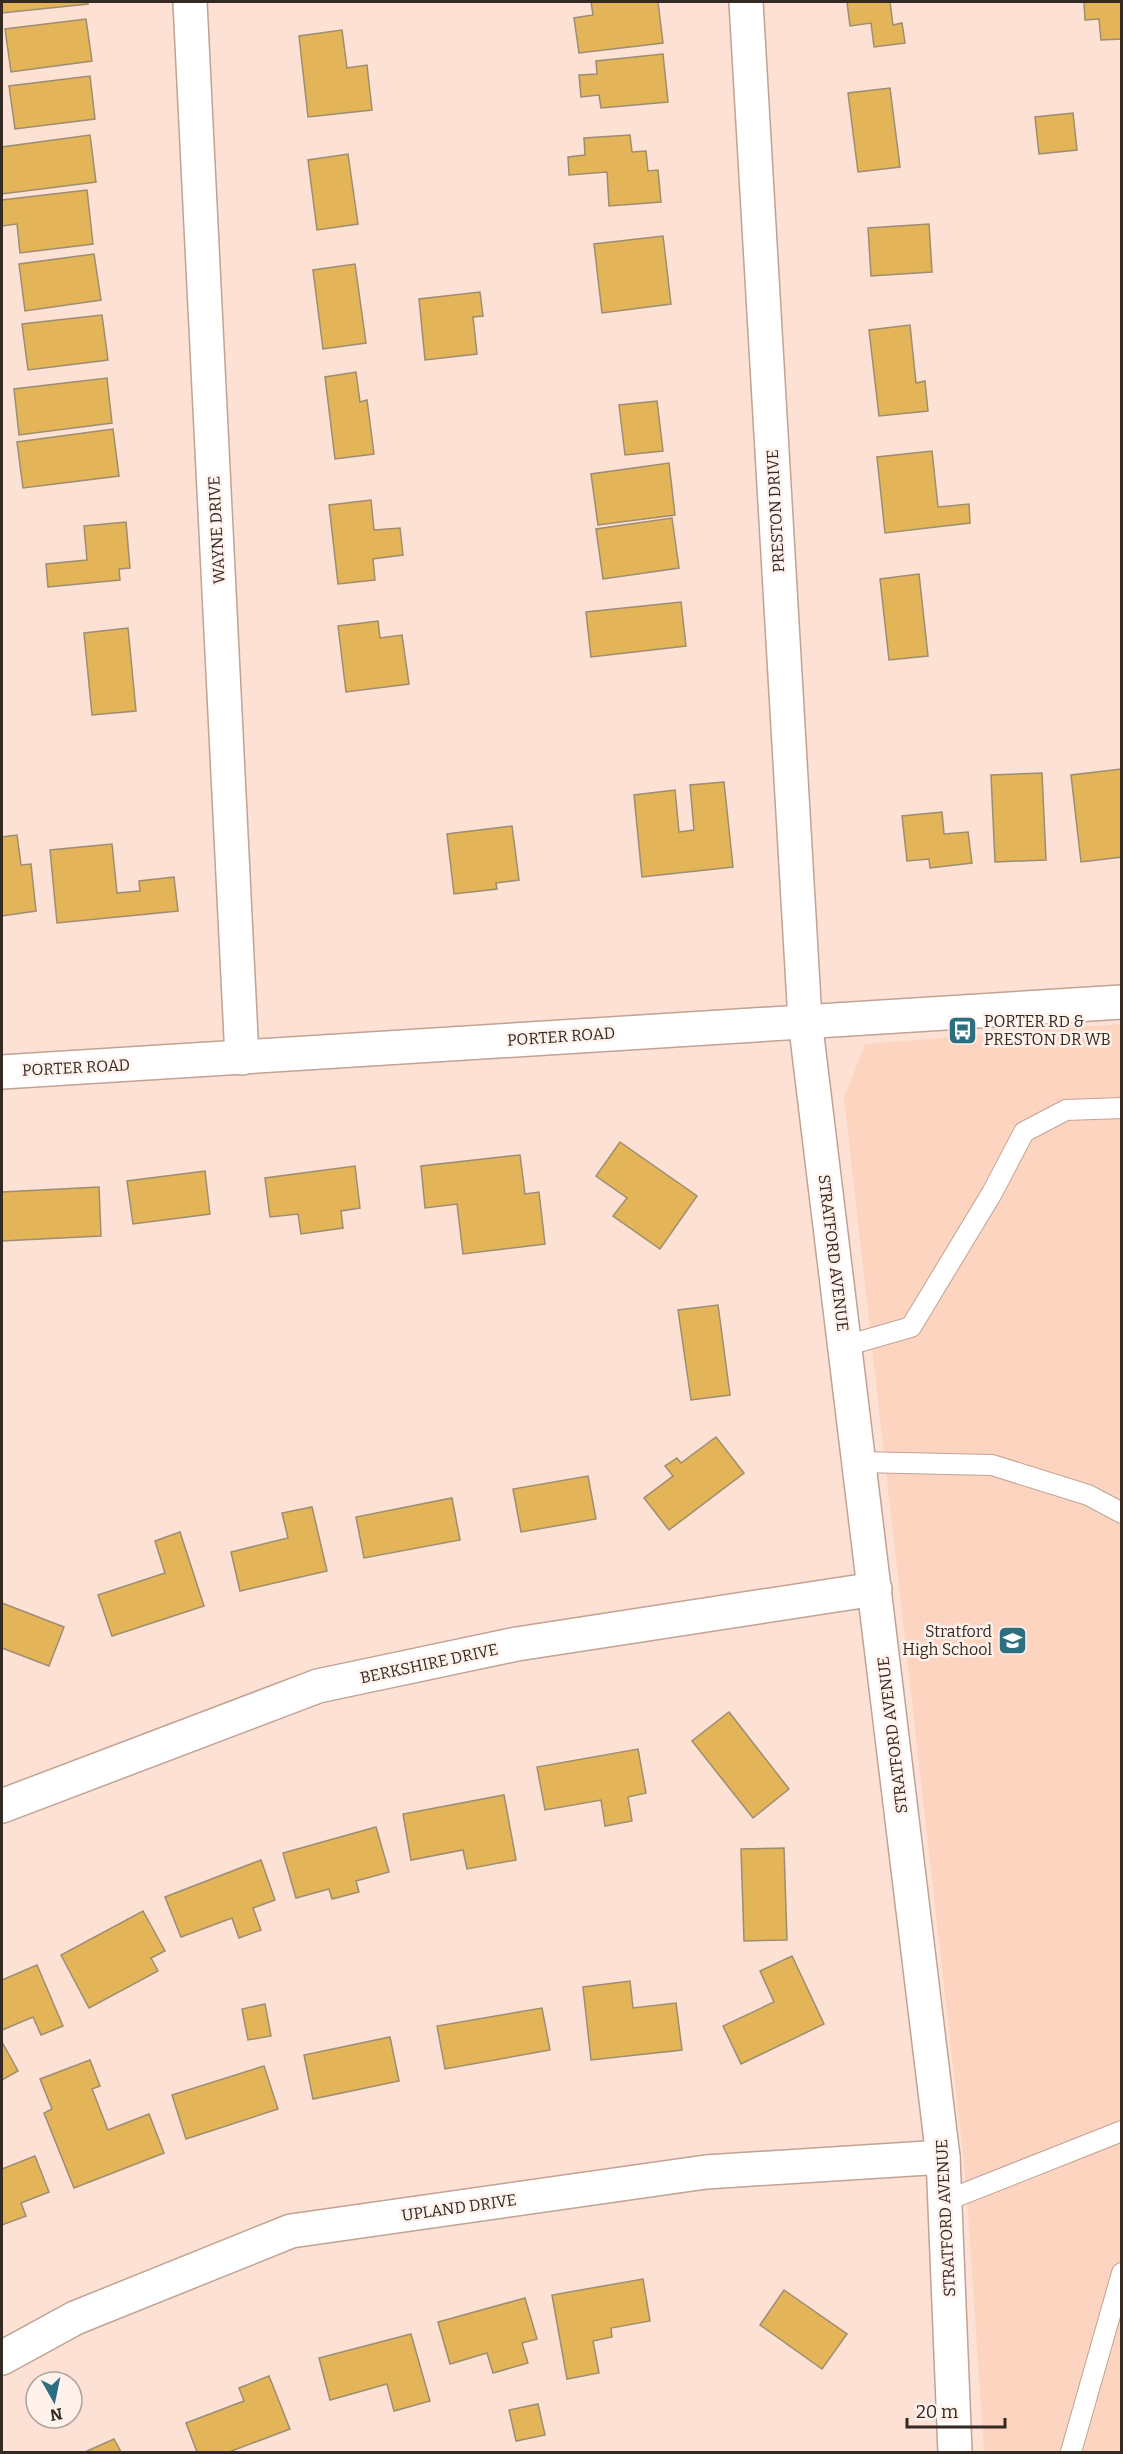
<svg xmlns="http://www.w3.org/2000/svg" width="1123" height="2454" font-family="Bitter,serif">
  <rect width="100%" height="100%" fill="#fce1d4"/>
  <!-- built -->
  <path fill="#fdd4c0" d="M 1121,1024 L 1121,2452 L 984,2452 L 966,2181 L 844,1098 L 865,1044 Z"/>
  <!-- building -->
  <g fill="#e4b458" stroke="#9d8d71" stroke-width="1.5">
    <path d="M 2,2 L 88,2 L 88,4 L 2,13 Z"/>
    <path d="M 591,2 L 658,2 L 663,43 L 579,53 L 574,18 L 593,15 Z"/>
    <path d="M 847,2 L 890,2 L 893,25 L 902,23 L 905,43 L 874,47 L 871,23 L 850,26 Z"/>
    <path d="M 1084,2 L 1122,2 L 1122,39 L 1101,40 L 1099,19 L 1085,20 Z"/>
    <path d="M 86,19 L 92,61 L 11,72 L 5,29 Z"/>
    <path d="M 342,30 L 347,68 L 367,65 L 372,110 L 308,117 L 299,36 Z"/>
    <path d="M 663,54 L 668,102 L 601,108 L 599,95 L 581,97 L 579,75 L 597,74 L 596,61 Z"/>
    <path d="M 90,76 L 95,119 L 15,129 L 9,86 Z"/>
    <path d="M 890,88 L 900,167 L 858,172 L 848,93 Z"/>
    <path d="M 1073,113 L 1077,150 L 1039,154 L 1035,117 Z"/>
    <path d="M 90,135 L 96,182 L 2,194 L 2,147 Z"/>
    <path d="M 630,135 L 632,152 L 646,151 L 648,171 L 658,170 L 661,202 L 609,206 L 607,172 L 569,175 L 568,157 L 585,155 L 584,138 Z"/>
    <path d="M 348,154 L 358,224 L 317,230 L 308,160 Z"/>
    <path d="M 87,190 L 93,244 L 20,253 L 17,224 L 2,226 L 2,200 Z"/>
    <path d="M 929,224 L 932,272 L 871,276 L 868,228 Z"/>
    <path d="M 663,236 L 671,304 L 602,313 L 594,244 Z"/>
    <path d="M 94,254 L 101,300 L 25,311 L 19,264 Z"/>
    <path d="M 355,264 L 366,343 L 323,349 L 313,270 Z"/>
    <path d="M 480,292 L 483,316 L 473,317 L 477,354 L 425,360 L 419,299 Z"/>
    <path d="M 102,315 L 108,360 L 28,370 L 22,324 Z"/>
    <path d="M 910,325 L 916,383 L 925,381 L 928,411 L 879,416 L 869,330 Z"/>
    <path d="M 356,372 L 360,402 L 367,400 L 374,454 L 335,459 L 325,377 Z"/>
    <path d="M 107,378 L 112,423 L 19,435 L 14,389 Z"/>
    <path d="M 657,401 L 663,451 L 625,455 L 619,405 Z"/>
    <path d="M 113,429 L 119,476 L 23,488 L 17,442 Z"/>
    <path d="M 932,451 L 938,507 L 969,504 L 970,523 L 885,533 L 877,457 Z"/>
    <path d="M 669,463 L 675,515 L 598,525 L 591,474 Z"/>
    <path d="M 371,500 L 374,530 L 400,528 L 403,555 L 373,559 L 375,580 L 338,584 L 329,505 Z"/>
    <path d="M 672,518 L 679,568 L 603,579 L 596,529 Z"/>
    <path d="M 126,522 L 130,568 L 119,569 L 120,580 L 48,587 L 46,564 L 87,560 L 84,526 Z"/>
    <path d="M 919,574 L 928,656 L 889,660 L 880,579 Z"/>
    <path d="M 681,602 L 686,646 L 591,657 L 586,612 Z"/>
    <path d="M 378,621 L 380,638 L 402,635 L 409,684 L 346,692 L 338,626 Z"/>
    <path d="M 128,628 L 136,711 L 92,715 L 84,633 Z"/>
    <path d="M 1121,769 L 1122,857 L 1081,862 L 1071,775 Z"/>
    <path d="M 1042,773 L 1046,860 L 995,862 L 991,775 Z"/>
    <path d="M 724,782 L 733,867 L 642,877 L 634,795 L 675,790 L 679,832 L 694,830 L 690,785 Z"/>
    <path d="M 942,812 L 944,834 L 968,832 L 972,863 L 930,868 L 929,859 L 907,861 L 902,816 Z"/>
    <path d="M 512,826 L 519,880 L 496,883 L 497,889 L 454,894 L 447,834 Z"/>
    <path d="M 17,835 L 21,865 L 31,864 L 36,911 L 2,916 L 2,837 Z"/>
    <path d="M 112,844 L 117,893 L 140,891 L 139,881 L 174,877 L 178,911 L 57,923 L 50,850 Z"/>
    <path d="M 620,1142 L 697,1196 L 660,1249 L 613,1216 L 627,1198 L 596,1176 Z"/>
    <path d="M 520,1155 L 525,1194 L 539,1192 L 545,1244 L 463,1254 L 457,1204 L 425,1208 L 421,1166 Z"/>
    <path d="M 355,1166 L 360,1208 L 341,1211 L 343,1228 L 301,1234 L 298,1214 L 270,1217 L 265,1178 Z"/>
    <path d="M 205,1171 L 210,1214 L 133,1224 L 127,1181 Z"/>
    <path d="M 99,1187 L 101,1236 L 2,1241 L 2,1192 Z"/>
    <path d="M 718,1305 L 730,1395 L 691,1400 L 678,1310 Z"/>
    <path d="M 716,1437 L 744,1473 L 669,1530 L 644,1498 L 673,1476 L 665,1466 L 677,1458 L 681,1463 Z"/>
    <path d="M 588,1476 L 596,1519 L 521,1532 L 513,1489 Z"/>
    <path d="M 452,1498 L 460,1540 L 364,1558 L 356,1517 Z"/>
    <path d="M 312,1507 L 327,1571 L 240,1591 L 231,1552 L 288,1538 L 282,1513 Z"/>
    <path d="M 180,1532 L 204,1606 L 112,1636 L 98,1595 L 165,1573 L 155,1541 Z"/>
    <path d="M 2,1603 L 64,1627 L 49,1666 L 2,1648 Z"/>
    <path d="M 729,1712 L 789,1789 L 753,1818 L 692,1741 Z"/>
    <path d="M 638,1749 L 646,1793 L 628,1797 L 632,1821 L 605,1826 L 601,1800 L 545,1810 L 537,1767 Z"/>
    <path d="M 504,1795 L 516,1860 L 467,1869 L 463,1850 L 411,1860 L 403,1814 Z"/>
    <path d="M 376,1827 L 389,1872 L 356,1881 L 359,1892 L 332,1899 L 329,1889 L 296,1898 L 283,1853 Z"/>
    <path d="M 784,1848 L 787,1940 L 744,1941 L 741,1849 Z"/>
    <path d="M 261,1860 L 275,1900 L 253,1908 L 261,1930 L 239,1938 L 232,1918 L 181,1937 L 165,1897 Z"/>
    <path d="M 143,1911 L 165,1951 L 151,1958 L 158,1971 L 89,2008 L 61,1955 Z"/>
    <path d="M 792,1956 L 824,2024 L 741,2064 L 723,2026 L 774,2002 L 760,1971 Z"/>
    <path d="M 37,1965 L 63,2026 L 41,2035 L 33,2017 L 2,2030 L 2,1980 Z"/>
    <path d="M 630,1981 L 633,2008 L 676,2003 L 682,2050 L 591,2060 L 583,1987 Z"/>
    <path d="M 265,2004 L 271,2036 L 248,2040 L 242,2009 Z"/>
    <path d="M 542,2008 L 550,2050 L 445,2069 L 437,2026 Z"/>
    <path d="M 390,2037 L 399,2081 L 313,2099 L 304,2055 Z"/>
    <path d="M 2,2042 L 18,2071 L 2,2080 Z"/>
    <path d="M 90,2060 L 100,2086 L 92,2089 L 108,2130 L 149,2114 L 164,2153 L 74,2188 L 44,2113 L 52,2109 L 40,2079 Z"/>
    <path d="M 264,2066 L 278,2109 L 186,2139 L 172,2095 Z"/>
    <path d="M 35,2156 L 49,2192 L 21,2203 L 26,2216 L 2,2225 L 2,2169 Z"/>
    <path d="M 643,2279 L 650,2321 L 611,2328 L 612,2337 L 593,2341 L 599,2373 L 567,2379 L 552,2295 Z"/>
    <path d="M 784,2290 L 847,2334 L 822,2369 L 760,2325 Z"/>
    <path d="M 525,2298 L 537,2339 L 522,2343 L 528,2363 L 493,2373 L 487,2353 L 450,2364 L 438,2322 Z"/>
    <path d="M 411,2334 L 430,2401 L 394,2411 L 387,2384 L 330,2400 L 319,2358 Z"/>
    <path d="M 269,2376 L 290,2429 L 229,2452 L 197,2452 L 186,2423 L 244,2401 L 239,2388 Z"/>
    <path d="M 538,2404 L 545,2435 L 516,2441 L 509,2410 Z"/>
    <path d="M 114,2439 L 121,2452 L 85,2452 Z"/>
  </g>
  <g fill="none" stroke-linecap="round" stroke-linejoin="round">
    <defs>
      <g id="lane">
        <path d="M 845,1346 L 911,1327 L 992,1193 L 1024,1132 L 1066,1110 L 1122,1108"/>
        <path d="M 859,1462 L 992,1465 L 1088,1495 L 1122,1513"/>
        <path d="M 945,2201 L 1122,2131"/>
        <path d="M 1071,2452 L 1122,2273"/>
      </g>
      <g id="street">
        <path d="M 190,2 L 242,1058"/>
        <path d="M 2,1806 L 318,1686 L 517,1644 L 875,1589"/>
        <path d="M 2,2358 L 75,2318 L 291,2231 L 706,2172 L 943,2157"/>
      </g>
      <g id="secondary">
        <path d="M 746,2 L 805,1020 L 943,2157 L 955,2452"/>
        <path d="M 2,1072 L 1122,1002"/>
      </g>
    </defs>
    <!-- lane casing -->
    <use href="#lane" stroke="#c2a293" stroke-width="22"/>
    <!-- street casing -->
    <use href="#street" stroke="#c2a293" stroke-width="36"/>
    <!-- secondary casing -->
    <use href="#secondary" stroke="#c2a293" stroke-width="36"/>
    <!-- lane -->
    <use href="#lane" stroke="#fff" stroke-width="20"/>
    <!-- street -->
    <use href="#street" stroke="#fff" stroke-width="33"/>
    <!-- secondary -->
    <use href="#secondary" stroke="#fff" stroke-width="33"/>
  </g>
  <!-- icons -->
  <defs>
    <symbol id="bus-square" viewBox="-11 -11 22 22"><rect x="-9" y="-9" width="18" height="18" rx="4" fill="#2c6f80" stroke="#fff1eb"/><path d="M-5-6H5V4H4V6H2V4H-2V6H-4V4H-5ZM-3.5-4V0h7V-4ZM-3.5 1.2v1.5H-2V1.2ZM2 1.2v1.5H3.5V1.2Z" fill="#fff"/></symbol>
    <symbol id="school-square" viewBox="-11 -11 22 22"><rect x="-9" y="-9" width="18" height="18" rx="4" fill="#2c6f80" stroke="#fff1eb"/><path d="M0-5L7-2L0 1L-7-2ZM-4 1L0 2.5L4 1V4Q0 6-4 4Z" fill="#fff"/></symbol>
  </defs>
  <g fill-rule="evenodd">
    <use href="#bus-square" x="946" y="1014" width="33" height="33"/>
    <use href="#school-square" x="996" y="1624" width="33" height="33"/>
  </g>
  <g text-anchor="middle" stroke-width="5" stroke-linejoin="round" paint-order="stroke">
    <!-- street labels -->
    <g font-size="16" fill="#352923" stroke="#fff1eb">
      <text transform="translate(775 511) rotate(-93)" y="6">PRESTON DRIVE</text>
      <text transform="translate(216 530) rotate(-93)" y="6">WAYNE DRIVE</text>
      <text transform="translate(561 1036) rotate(-4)" y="6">PORTER ROAD</text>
      <text transform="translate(76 1067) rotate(-3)" y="6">PORTER ROAD</text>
      <text transform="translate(834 1253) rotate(83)" y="6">STRATFORD AVENUE</text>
      <text transform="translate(429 1663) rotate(-12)" y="6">BERKSHIRE DRIVE</text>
      <text transform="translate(892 1735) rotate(-97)" y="6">STRATFORD AVENUE</text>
      <text transform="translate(459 2207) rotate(-8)" y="6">UPLAND DRIVE</text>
      <text transform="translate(945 2218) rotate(-93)" y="6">STRATFORD AVENUE</text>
    </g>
    <!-- poi labels -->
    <g font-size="16" fill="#352923" stroke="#fff1eb" text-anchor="start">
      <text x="984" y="1027">PORTER RD &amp;<tspan x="984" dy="18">PRESTON DR WB</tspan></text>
      <text x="992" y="1637" text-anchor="end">Stratford<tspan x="992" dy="18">High School</tspan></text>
    </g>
  </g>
  <!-- border -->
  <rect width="1123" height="2454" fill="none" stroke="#352923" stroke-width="6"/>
  <!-- north arrow -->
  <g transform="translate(54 2400) rotate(171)"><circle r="28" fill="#fff1eb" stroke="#aea19b" stroke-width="1.5"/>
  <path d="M0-4.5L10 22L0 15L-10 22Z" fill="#2c6f80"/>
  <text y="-9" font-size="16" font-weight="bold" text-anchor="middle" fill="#352923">N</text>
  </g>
  <!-- scale -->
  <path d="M907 2418v9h98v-9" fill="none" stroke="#352923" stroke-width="3"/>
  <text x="916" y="2418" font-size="18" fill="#352923" stroke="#fff1eb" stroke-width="4.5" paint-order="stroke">20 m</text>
</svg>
